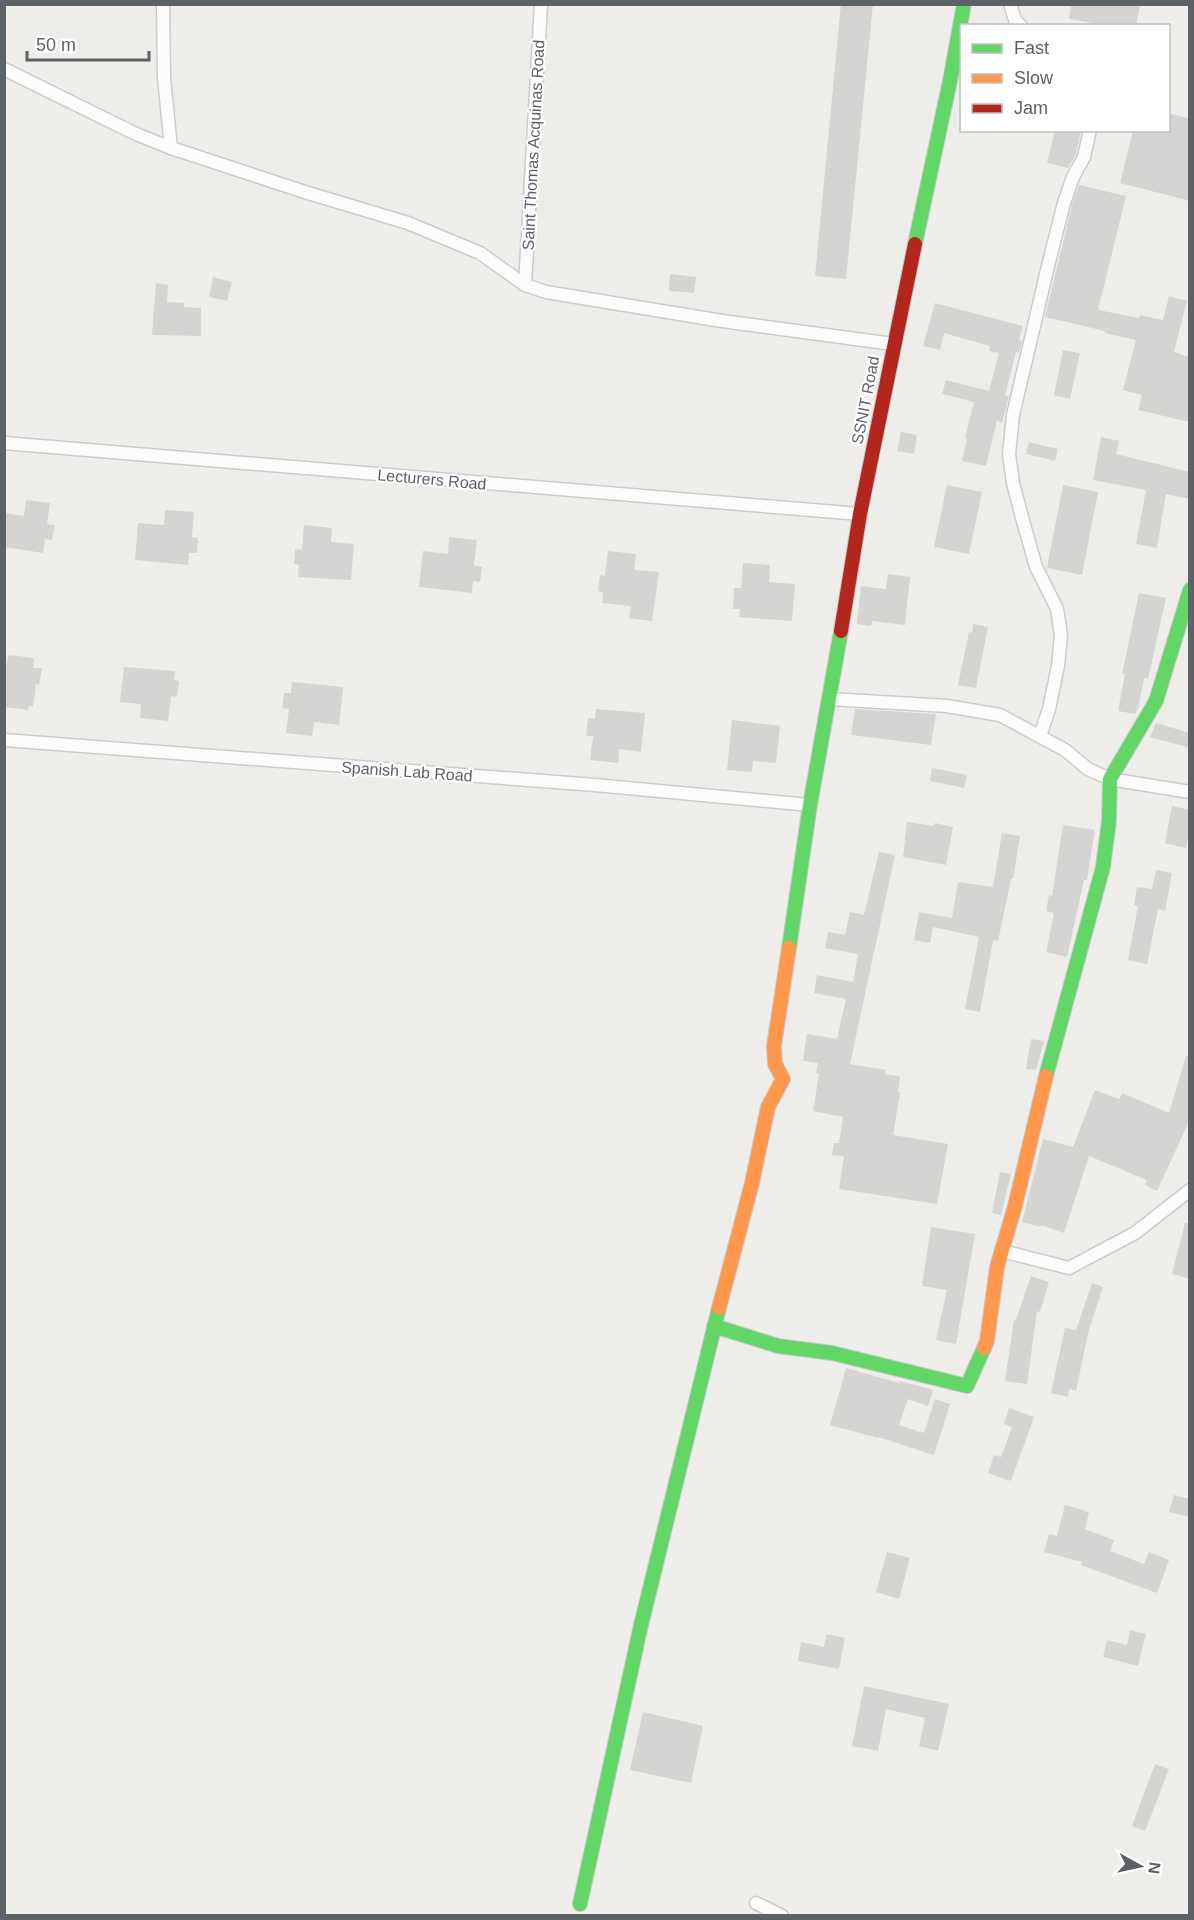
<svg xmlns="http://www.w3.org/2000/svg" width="1194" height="1920" font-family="Arial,sans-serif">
  <rect width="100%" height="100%" fill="#eeede9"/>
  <!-- building -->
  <g fill="#d6d4d2">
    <path d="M 841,4 L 873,4 L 846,279 L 815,276 Z"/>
    <path d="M 1071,4 L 1140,4 L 1136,26 L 1111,26 L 1069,19 Z"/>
    <path d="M 1168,113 L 1190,119 L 1190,201 L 1120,183 L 1133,130 L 1168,130 Z"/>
    <path d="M 1055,130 L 1081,130 L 1076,154 L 1068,168 L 1047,163 Z"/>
    <path d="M 1079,185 L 1126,196 L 1098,310 L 1139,318 L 1140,315 L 1163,320 L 1169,296 L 1187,301 L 1174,352 L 1190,357 L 1190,422 L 1138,410 L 1142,395 L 1123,390 L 1136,340 L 1104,333 L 1105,331 L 1045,317 L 1072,205 Z"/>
    <path d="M 670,274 L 696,277 L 694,293 L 669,291 Z"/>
    <path d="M 213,277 L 232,282 L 227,301 L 209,297 Z"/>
    <path d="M 156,283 L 168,285 L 167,302 L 184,303 L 184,307 L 201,308 L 201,336 L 152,335 Z"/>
    <path d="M 935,303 L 1023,326 L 1019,340 L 1022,341 L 1019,353 L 1016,352 L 1005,395 L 1009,396 L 1002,423 L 997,421 L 986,466 L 962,461 L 967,439 L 965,438 L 974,402 L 942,394 L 946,380 L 989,391 L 999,353 L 989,351 L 990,346 L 944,333 L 940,350 L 923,346 Z"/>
    <path d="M 1063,350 L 1080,353 L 1070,399 L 1054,395 Z"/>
    <path d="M 901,432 L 917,435 L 914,454 L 897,451 Z"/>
    <path d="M 1101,437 L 1119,441 L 1116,454 L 1190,472 L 1190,499 L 1166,494 L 1157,548 L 1136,544 L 1146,490 L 1093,480 Z"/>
    <path d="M 1029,442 L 1058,449 L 1055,461 L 1026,454 Z"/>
    <path d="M 947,485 L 982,492 L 969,554 L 934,547 Z"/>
    <path d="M 1063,485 L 1098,492 L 1082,575 L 1047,568 Z"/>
    <path d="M 26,500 L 50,503 L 47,524 L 55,525 L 52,540 L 45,539 L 43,553 L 4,547 L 4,513 L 24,516 Z"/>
    <path d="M 165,510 L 194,512 L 192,537 L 198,538 L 197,553 L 189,553 L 188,565 L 135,560 L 138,523 L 164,525 Z"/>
    <path d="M 304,525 L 332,528 L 331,542 L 354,544 L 351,580 L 298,577 L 299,565 L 294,564 L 295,549 L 302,550 Z"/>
    <path d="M 449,537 L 477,540 L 474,566 L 482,567 L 480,582 L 473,581 L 472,593 L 419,587 L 423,551 L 448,554 Z"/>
    <path d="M 608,551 L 636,554 L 634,570 L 659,572 L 652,621 L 629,618 L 631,606 L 602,603 L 603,592 L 598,591 L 600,575 L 605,576 Z"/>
    <path d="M 743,563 L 770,565 L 769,582 L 795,584 L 792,621 L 739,617 L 740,609 L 733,609 L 734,588 L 741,588 Z"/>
    <path d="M 888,574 L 910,577 L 905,625 L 872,621 L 871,626 L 857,624 L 861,586 L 886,589 Z"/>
    <path d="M 1139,593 L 1166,598 L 1148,679 L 1144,678 L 1138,709 L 1135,714 L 1118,711 L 1125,674 L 1122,674 Z"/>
    <path d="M 973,624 L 988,627 L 976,688 L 958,685 L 969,632 L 972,633 Z"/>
    <path d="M 9,655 L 34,658 L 33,668 L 42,668 L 39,685 L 36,684 L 33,707 L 29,706 L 28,710 L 4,707 L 4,673 Z"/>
    <path d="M 124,667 L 175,671 L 174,680 L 179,681 L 177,697 L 171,696 L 168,721 L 140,718 L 141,704 L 120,702 Z"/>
    <path d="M 292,682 L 343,687 L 339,725 L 314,722 L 312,736 L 286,733 L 289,709 L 282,708 L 284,693 L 291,693 Z"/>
    <path d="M 596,709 L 645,713 L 641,752 L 619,749 L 618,763 L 590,760 L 593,736 L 586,736 L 588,718 L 595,719 Z"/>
    <path d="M 855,709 L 936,714 L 931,745 L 851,735 Z"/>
    <path d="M 732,720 L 780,726 L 776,763 L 753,761 L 752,772 L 727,770 Z"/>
    <path d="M 1156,723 L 1190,733 L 1190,748 L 1150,737 Z"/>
    <path d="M 932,768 L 967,775 L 964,788 L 930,781 Z"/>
    <path d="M 1172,806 L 1190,810 L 1190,828 L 1186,848 L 1165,843 Z"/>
    <path d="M 907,822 L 934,826 L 935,823 L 953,827 L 946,865 L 903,857 Z"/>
    <path d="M 1063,825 L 1095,830 L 1087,880 L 1084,880 L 1067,957 L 1046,952 L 1054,913 L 1046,911 L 1049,895 L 1052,896 Z"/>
    <path d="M 1002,833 L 1020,836 L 1013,879 L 1011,879 L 998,941 L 993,940 L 980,1012 L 965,1009 L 979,937 L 933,927 L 930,943 L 914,940 L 919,912 L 952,918 L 958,882 L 993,887 Z"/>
    <path d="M 879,852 L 895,855 L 850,1064 L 886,1070 L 885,1074 L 900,1076 L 898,1092 L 900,1093 L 893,1135 L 948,1144 L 937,1204 L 839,1189 L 844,1156 L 832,1155 L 834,1143 L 839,1143 L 843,1117 L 813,1111 L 819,1074 L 816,1073 L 818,1063 L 803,1061 L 807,1034 L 837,1039 L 846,999 L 814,993 L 817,975 L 853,982 L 858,954 L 825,948 L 828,932 L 845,935 L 850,912 L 864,915 Z"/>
    <path d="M 1156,870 L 1172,873 L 1165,911 L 1158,909 L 1147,964 L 1128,960 L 1138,906 L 1134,905 L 1137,887 L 1152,889 Z"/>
    <path d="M 1031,1039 L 1044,1041 L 1036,1070 L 1026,1069 Z"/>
    <path d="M 1186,1056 L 1190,1056 L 1190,1119 L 1157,1191 L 1145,1185 L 1147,1180 L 1089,1156 L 1064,1233 L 1041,1225 L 1041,1227 L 1022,1222 L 1043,1139 L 1073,1147 L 1095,1090 L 1119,1099 L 1122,1093 L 1169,1113 Z"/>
    <path d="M 1000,1172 L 1011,1174 L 1001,1215 L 992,1213 Z"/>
    <path d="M 1185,1223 L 1190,1223 L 1190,1279 L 1172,1274 Z"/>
    <path d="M 931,1227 L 975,1234 L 956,1344 L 936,1340 L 947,1290 L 922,1286 Z"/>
    <path d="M 1031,1276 L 1049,1282 L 1040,1312 L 1037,1311 L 1027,1384 L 1005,1381 L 1014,1320 L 1016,1320 Z"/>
    <path d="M 1092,1283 L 1103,1287 L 1088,1333 L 1076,1391 L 1069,1389 L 1068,1397 L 1051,1393 L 1065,1328 L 1076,1330 Z"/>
    <path d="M 846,1368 L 899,1383 L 900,1381 L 933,1390 L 928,1406 L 908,1399 L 899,1425 L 924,1433 L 935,1399 L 950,1404 L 934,1455 L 878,1437 L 878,1438 L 830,1425 Z"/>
    <path d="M 1009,1408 L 1034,1417 L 1011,1481 L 988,1473 L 994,1455 L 1001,1457 L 1012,1427 L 1004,1424 Z"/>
    <path d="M 1174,1495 L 1190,1499 L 1190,1517 L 1169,1512 Z"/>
    <path d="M 1065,1505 L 1089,1512 L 1085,1529 L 1114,1540 L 1110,1551 L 1144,1564 L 1149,1552 L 1169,1560 L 1157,1593 L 1081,1565 L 1082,1562 L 1044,1552 L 1049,1534 L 1057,1536 Z"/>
    <path d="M 887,1552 L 910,1558 L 899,1599 L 876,1592 Z"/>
    <path d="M 1130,1630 L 1146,1634 L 1138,1666 L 1103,1657 L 1107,1640 L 1127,1645 Z"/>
    <path d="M 826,1634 L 845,1638 L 839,1669 L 798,1661 L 801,1642 L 824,1647 Z"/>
    <path d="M 864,1686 L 949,1704 L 938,1751 L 919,1746 L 925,1718 L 886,1709 L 878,1751 L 852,1746 Z"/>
    <path d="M 643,1712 L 703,1726 L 691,1783 L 630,1770 Z"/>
    <path d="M 1155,1764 L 1169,1769 L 1145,1831 L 1132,1826 Z"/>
  </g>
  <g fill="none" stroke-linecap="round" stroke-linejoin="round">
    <defs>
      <g id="street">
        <path d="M 1010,4 L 1015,20 L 1021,26"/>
        <path d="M 4,69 L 136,134 L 171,148 L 164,78 L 163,4"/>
        <path d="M 171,148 L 308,193 L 408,223 L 480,253 L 525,285 L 546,292 L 722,321 L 893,344"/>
        <path d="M 525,285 L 541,4"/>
        <path d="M 4,443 L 860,514"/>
        <path d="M 830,699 L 947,706 L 1000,715 L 1065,750 L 1088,769 L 1110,779 L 1190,792"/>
        <path d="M 1040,736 L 1049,709 L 1058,666 L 1061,635 L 1057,609 L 1036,567 L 1023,521 L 1013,483 L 1009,454 L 1013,415 L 1048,266 L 1064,203 L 1073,177 L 1084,157 L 1090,130"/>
        <path d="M 4,740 L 595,785 L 810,805"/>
        <path d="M 1002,1251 L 1069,1268 L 1135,1233 L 1190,1190"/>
        <path d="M 756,1903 L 782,1916"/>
      </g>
      <g id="fast">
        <path d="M 915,244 L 950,81 L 964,4"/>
        <path d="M 789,948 L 810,805 L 841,631"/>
        <path d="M 1046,1076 L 1103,867 L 1109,821 L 1110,779 L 1156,701 L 1190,590"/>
        <path d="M 714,1326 L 778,1346 L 832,1353 L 967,1386 L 984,1348"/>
        <path d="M 580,1904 L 641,1625 L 719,1308"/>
      </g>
      <g id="slow">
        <path d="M 719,1308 L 752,1183 L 768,1107 L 783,1079 L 775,1064 L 774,1046 L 789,948"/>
        <path d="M 984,1348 L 987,1341 L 997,1267 L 1015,1206 L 1046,1076"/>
      </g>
      <path id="jam" d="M 841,631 L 860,514 L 915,244"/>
    </defs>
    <!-- street casing -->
    <use href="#street" stroke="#cbcbcb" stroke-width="15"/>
    <!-- fast casing -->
    <use href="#fast" stroke="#c9cac9" stroke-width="16"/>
    <!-- slow casing -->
    <use href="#slow" stroke="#c9cac9" stroke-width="16"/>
    <!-- jam casing -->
    <use href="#jam" stroke="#c9cac9" stroke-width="16"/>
    <!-- street -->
    <use href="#street" stroke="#fcfcfc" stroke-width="12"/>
    <!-- fast -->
    <use href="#fast" stroke="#63d668" stroke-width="14"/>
    <!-- slow -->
    <use href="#slow" stroke="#ff974d" stroke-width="14"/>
    <!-- jam -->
    <use href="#jam" stroke="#b3261e" stroke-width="14"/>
  </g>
  <g text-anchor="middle" stroke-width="4.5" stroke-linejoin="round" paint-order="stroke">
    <!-- street labels -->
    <g font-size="16" fill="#5d6267" stroke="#fff">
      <text transform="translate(533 145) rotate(-87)" y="6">Saint Thomas Acquinas Road</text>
      <text transform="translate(865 400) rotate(-79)" y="6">SSNIT Road</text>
      <text transform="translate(432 479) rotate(5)" y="6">Lecturers Road</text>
      <text transform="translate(407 771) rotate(4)" y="6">Spanish Lab Road</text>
    </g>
  </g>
  <!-- border -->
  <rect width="1194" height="1920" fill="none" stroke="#5d6267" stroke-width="12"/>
  <!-- legend -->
  <rect x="960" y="24" width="210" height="108" fill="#ffffff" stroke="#bec0c2" stroke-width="1.5"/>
  <rect x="972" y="44" width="30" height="9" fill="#63d668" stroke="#bec0c2" stroke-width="1.5"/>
  <text x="1014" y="54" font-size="18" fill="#5d6267">Fast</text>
  <rect x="972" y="74" width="30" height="9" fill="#ff974d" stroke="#bec0c2" stroke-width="1.5"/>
  <text x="1014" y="84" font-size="18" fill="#5d6267">Slow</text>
  <rect x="972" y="104" width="30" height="9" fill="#b3261e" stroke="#bec0c2" stroke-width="1.5"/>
  <text x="1014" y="114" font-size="18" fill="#5d6267">Jam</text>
  <!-- north arrow -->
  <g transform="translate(1140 1866) rotate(98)" stroke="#ffffff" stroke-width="4.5" paint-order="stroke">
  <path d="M0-4.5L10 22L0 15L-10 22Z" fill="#5d6267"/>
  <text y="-9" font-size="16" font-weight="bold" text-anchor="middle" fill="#5d6267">N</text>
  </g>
  <!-- scale -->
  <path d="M27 51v9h122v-9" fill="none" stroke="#5d6267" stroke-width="3"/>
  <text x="36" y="51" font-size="18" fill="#5d6267" stroke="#ffffff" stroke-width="4.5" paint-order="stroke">50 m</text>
</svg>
